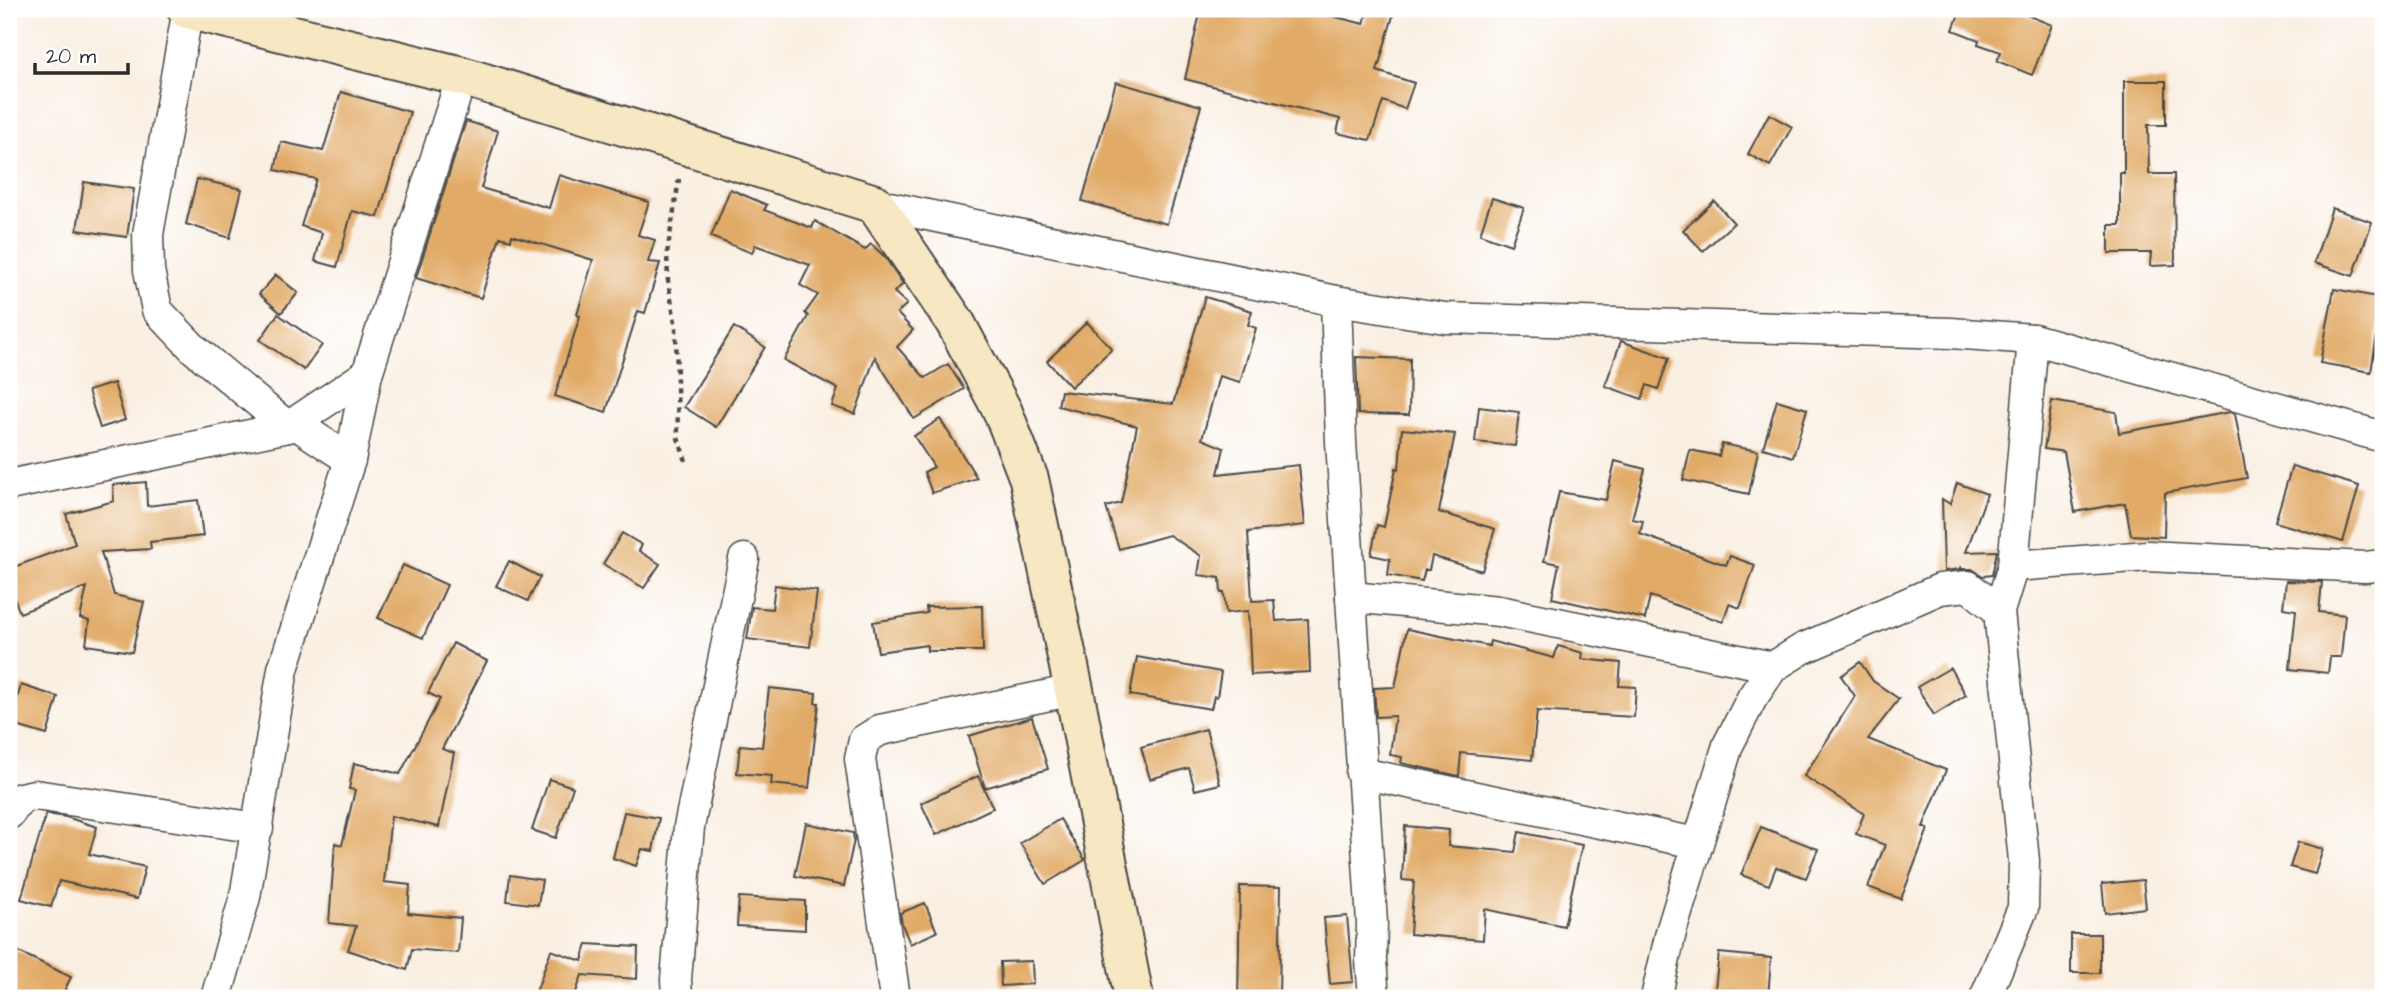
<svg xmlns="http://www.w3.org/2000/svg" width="2392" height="1007" font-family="'Architects Daughter',sans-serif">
  <rect width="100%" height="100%" fill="#fff"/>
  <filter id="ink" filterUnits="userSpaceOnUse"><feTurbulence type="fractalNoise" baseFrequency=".0143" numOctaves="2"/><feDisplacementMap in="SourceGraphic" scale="14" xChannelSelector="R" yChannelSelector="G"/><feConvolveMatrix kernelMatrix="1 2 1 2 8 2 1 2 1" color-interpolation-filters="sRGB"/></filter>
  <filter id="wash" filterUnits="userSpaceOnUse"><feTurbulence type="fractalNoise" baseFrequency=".00686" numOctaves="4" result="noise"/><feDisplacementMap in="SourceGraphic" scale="28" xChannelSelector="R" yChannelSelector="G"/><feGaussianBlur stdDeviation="1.57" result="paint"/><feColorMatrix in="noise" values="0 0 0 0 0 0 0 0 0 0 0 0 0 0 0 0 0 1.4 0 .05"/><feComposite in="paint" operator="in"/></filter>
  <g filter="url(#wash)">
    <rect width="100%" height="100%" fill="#f9efe2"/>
    <g id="blocks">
      <!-- building -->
      <g fill="#e1aa66">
        <path d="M 1201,9 L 1304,9 L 1364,24 L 1368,9 L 1395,9 L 1377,71 L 1414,83 L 1405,109 L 1383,101 L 1370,140 L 1337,133 L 1340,119 L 1185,79 Z"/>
        <path d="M 1961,9 L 2012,9 L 2052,25 L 2032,75 L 1997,61 L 2001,52 L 1978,44 L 1979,40 L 1953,30 Z"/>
        <path d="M 2124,81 L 2166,81 L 2166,125 L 2148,125 L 2149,174 L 2174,174 L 2175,265 L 2150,266 L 2151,253 L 2109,253 L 2109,225 L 2120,225 L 2120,173 L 2124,173 Z"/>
        <path d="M 1116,82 L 1201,106 L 1167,224 L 1082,201 Z"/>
        <path d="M 341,92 L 410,112 L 378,217 L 352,211 L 337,267 L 315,261 L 322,233 L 301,226 L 316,179 L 275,170 L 281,142 L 323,151 Z"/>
        <path d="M 1769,114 L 1792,127 L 1770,166 L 1748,154 Z"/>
        <path d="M 466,121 L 498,131 L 481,188 L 549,208 L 559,175 L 649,202 L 638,235 L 655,240 L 648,262 L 660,263 L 645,313 L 638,311 L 606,412 L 555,396 L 580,316 L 577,315 L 593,260 L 512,235 L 511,240 L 500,237 L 481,298 L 416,278 Z"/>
        <path d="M 197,179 L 242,189 L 230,238 L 186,224 Z"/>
        <path d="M 84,182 L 134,189 L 127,237 L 77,230 Z"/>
        <path d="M 730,189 L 767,205 L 764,210 L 812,228 L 815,221 L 865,250 L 871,244 L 885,257 L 903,284 L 894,292 L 907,304 L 897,313 L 913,330 L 897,347 L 925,378 L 948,364 L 964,389 L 914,419 L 875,357 L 855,414 L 832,406 L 838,389 L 784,360 L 808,316 L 805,313 L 818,295 L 800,285 L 810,265 L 755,245 L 752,253 L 711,237 Z"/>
        <path d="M 1492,198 L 1524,208 L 1511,245 L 1480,234 Z"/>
        <path d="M 1714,201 L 1734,223 L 1703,251 L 1683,230 Z"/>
        <path d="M 2332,208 L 2372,222 L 2353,276 L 2314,263 Z"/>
        <path d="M 276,275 L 298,293 L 281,313 L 259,294 Z"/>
        <path d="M 2334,289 L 2383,298 L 2371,372 L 2320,363 Z"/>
        <path d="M 1205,297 L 1252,311 L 1248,325 L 1256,328 L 1240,382 L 1219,376 L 1202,439 L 1224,448 L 1218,474 L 1299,465 L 1305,525 L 1248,532 L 1252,601 L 1274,600 L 1276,621 L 1308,619 L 1310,672 L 1251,675 L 1248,611 L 1226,613 L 1224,593 L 1221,593 L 1220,578 L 1198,575 L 1201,556 L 1169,535 L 1119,549 L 1106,507 L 1121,503 L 1137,426 L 1058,406 L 1061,391 L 1173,404 Z"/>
        <path d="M 278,314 L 322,345 L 304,370 L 260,340 Z"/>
        <path d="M 1087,322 L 1112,349 L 1071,387 L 1047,361 Z"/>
        <path d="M 734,327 L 765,347 L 716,427 L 684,407 Z"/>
        <path d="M 1621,341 L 1669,358 L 1658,389 L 1647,385 L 1642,399 L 1605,386 Z"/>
        <path d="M 1356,357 L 1410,359 L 1409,415 L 1358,414 Z"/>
        <path d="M 114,383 L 125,420 L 100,428 L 88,391 Z"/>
        <path d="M 1777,400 L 1807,409 L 1793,457 L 1763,448 Z"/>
        <path d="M 2052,401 L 2116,412 L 2119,433 L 2230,412 L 2235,414 L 2247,478 L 2165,493 L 2164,537 L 2131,535 L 2125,503 L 2075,512 L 2064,452 L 2044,449 Z"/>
        <path d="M 1479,407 L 1519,412 L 1515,446 L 1475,442 Z"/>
        <path d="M 940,419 L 977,478 L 932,493 L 924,472 L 934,467 L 914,436 Z"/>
        <path d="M 1402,429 L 1455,434 L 1439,512 L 1495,529 L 1482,571 L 1432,556 L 1429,570 L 1425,570 L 1422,581 L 1388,575 L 1390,559 L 1371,555 L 1377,525 L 1384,527 L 1396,468 L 1399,469 Z"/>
        <path d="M 1722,444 L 1758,451 L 1749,494 L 1683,480 L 1690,450 L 1719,456 Z"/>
        <path d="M 1615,461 L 1645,469 L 1632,519 L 1643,521 L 1640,534 L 1726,565 L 1730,556 L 1755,565 L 1740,608 L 1729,604 L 1723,622 L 1650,596 L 1645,619 L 1552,598 L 1559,564 L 1544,561 L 1559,492 L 1606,500 Z"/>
        <path d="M 2292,466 L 2359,486 L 2343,542 L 2275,522 Z"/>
        <path d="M 146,482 L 147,506 L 198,500 L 203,536 L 150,542 L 151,549 L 101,552 L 114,595 L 144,602 L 132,652 L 86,645 L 89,621 L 80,618 L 87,587 L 20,613 L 9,585 L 9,569 L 75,544 L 66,514 L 114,501 L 113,485 Z"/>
        <path d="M 1957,483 L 1987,494 L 1966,552 L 1997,551 L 1992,575 L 1983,576 L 1972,569 L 1961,569 L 1961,566 L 1960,569 L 1944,571 L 1942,499 L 1950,504 Z"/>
        <path d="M 622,533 L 642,545 L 639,551 L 660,564 L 644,588 L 603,564 Z"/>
        <path d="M 509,561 L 540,577 L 528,601 L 496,586 Z"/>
        <path d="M 403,565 L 447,585 L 423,638 L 378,618 Z"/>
        <path d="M 2286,581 L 2322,582 L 2319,612 L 2345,615 L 2341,657 L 2330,657 L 2328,673 L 2290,669 L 2296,610 L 2283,608 Z"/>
        <path d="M 775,585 L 817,591 L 810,647 L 747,639 L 752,607 L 772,609 Z"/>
        <path d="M 982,606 L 983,651 L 927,651 L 927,645 L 878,652 L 873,622 L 927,613 L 926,607 Z"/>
        <path d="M 1407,629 L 1489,646 L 1490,641 L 1554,658 L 1558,646 L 1583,653 L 1582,659 L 1621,663 L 1619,686 L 1636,687 L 1634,717 L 1537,711 L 1532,760 L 1461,753 L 1459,776 L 1401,763 L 1402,757 L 1390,755 L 1395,716 L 1376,717 L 1374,688 L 1395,687 Z"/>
        <path d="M 453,643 L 487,661 L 442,749 L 454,753 L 439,827 L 391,816 L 384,882 L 410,885 L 408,913 L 461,918 L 458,953 L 412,949 L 407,970 L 348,950 L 356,926 L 329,923 L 335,843 L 342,845 L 355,790 L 349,789 L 354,763 L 400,774 L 440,699 L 428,693 Z"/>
        <path d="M 1137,657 L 1221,672 L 1217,697 L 1214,696 L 1211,709 L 1130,695 Z"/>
        <path d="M 1860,662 L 1873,681 L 1899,699 L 1868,739 L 1946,770 L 1923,827 L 1928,829 L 1901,899 L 1868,887 L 1885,845 L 1856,834 L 1864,814 L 1804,776 L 1855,696 L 1841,676 Z"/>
        <path d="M 1950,668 L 1966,695 L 1934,715 L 1917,687 Z"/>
        <path d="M 21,685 L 58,697 L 47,735 L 10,724 Z"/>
        <path d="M 769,688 L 816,693 L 815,703 L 819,703 L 809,788 L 771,784 L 772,776 L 737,773 L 740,745 L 762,747 Z"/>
        <path d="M 1032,717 L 1048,769 L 985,788 L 969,736 Z"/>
        <path d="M 1206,729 L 1220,784 L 1195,790 L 1189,768 L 1150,779 L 1141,747 Z"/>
        <path d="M 978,776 L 993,808 L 936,835 L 921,803 Z"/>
        <path d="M 549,779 L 573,787 L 556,838 L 532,830 Z"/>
        <path d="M 624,812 L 659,818 L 653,851 L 642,849 L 636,866 L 613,858 Z"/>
        <path d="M 46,814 L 66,817 L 97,827 L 89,854 L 145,867 L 137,899 L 59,881 L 51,907 L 21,899 Z"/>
        <path d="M 1060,819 L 1085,860 L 1045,884 L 1020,843 Z"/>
        <path d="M 806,823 L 853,833 L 854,840 L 844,886 L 795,876 Z"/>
        <path d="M 1405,826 L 1449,830 L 1448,846 L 1515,852 L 1519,832 L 1582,845 L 1564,926 L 1485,909 L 1483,940 L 1410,934 L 1414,881 L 1402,880 Z"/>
        <path d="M 1761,827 L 1818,849 L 1806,878 L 1776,867 L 1769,885 L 1741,875 Z"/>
        <path d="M 2298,842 L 2323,849 L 2315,874 L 2290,867 Z"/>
        <path d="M 510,875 L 542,880 L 538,905 L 507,901 Z"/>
        <path d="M 2143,880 L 2146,908 L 2105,913 L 2102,884 Z"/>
        <path d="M 1240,886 L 1281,887 L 1279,998 L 1238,998 Z"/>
        <path d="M 739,897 L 805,901 L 805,930 L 737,926 Z"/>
        <path d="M 925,903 L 937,932 L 910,944 L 902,924 L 900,913 Z"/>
        <path d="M 1347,916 L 1353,982 L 1330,984 L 1324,918 Z"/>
        <rect x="2071" y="934" width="29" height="39"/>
        <path d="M 587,944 L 638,947 L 637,979 L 582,975 L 574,998 L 534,998 L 551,950 L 582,961 Z"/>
        <path d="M 15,950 L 71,977 L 61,998 L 9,998 L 9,963 Z"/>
        <path d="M 1719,953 L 1771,958 L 1768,998 L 1714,998 Z"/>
        <path d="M 1032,961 L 1033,984 L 1001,986 L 1000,962 Z"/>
      </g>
    </g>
  </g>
  <g filter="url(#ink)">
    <use href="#blocks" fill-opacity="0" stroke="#4a4846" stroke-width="2"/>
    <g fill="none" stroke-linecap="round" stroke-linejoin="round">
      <defs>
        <g id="street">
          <path d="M 188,9 L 148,234 L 149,270 L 157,310 L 194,349 L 288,427"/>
          <path d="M 875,204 L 1336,301 L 1445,318 L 1951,333 L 2033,339 L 2383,437"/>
          <path d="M 1336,301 L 1341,442 L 1372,923 L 1371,960 L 1374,998"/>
          <path d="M 294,423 L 350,460"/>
          <path d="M 9,485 L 288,427 L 367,374"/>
          <path d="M 2013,566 L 2148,556 L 2365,567 L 2383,565"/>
          <path d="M 1351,597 L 1499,611 L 1773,667"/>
          <path d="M 1361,773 L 1696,843"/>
          <path d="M 9,814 L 21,798 L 35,795 L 258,828"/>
          <path d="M 216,998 L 245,897 L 283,669 L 350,460 L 367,374 L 462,76"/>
          <path d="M 677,998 L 676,979 L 689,827 L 744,559"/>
          <path d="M 895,998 L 860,759 L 864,740 L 880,730 L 1074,690"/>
          <path d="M 1656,998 L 1671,932 L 1728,745 L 1752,698 L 1773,667 L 1802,649 L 1940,589 L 1968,586 L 1999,611"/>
          <path d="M 1985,998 L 2023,908 L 2024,861 L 1999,611 L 2013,566 L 2033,339"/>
        </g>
        <path id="secondary" d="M 187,9 L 462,76 L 875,204 L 955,322 L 1003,412 L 1029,479 L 1074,690 L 1134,998"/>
      </defs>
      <!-- street casing -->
      <use href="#street" stroke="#4a4846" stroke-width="33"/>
      <!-- secondary casing -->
      <use href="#secondary" stroke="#4a4846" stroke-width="42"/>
      <!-- path -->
      <path stroke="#4a4846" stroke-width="4.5" stroke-dasharray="5 5" stroke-linecap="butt" d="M 679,179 L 667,254 L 668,281 L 676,328 L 678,438 L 687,464"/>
      <!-- street -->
      <use href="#street" stroke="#fff" stroke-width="30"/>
      <!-- secondary -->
      <use href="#secondary" stroke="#f7e8c3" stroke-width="38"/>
    </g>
  </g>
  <!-- margin -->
  <rect width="2392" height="1007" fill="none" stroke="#fff" stroke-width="35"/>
  <!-- scale -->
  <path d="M35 63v10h93v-10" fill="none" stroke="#2b2b2b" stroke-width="3.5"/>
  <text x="46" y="63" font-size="21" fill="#2b2b2b" stroke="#ffffff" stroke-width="5" paint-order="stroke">20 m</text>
</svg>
